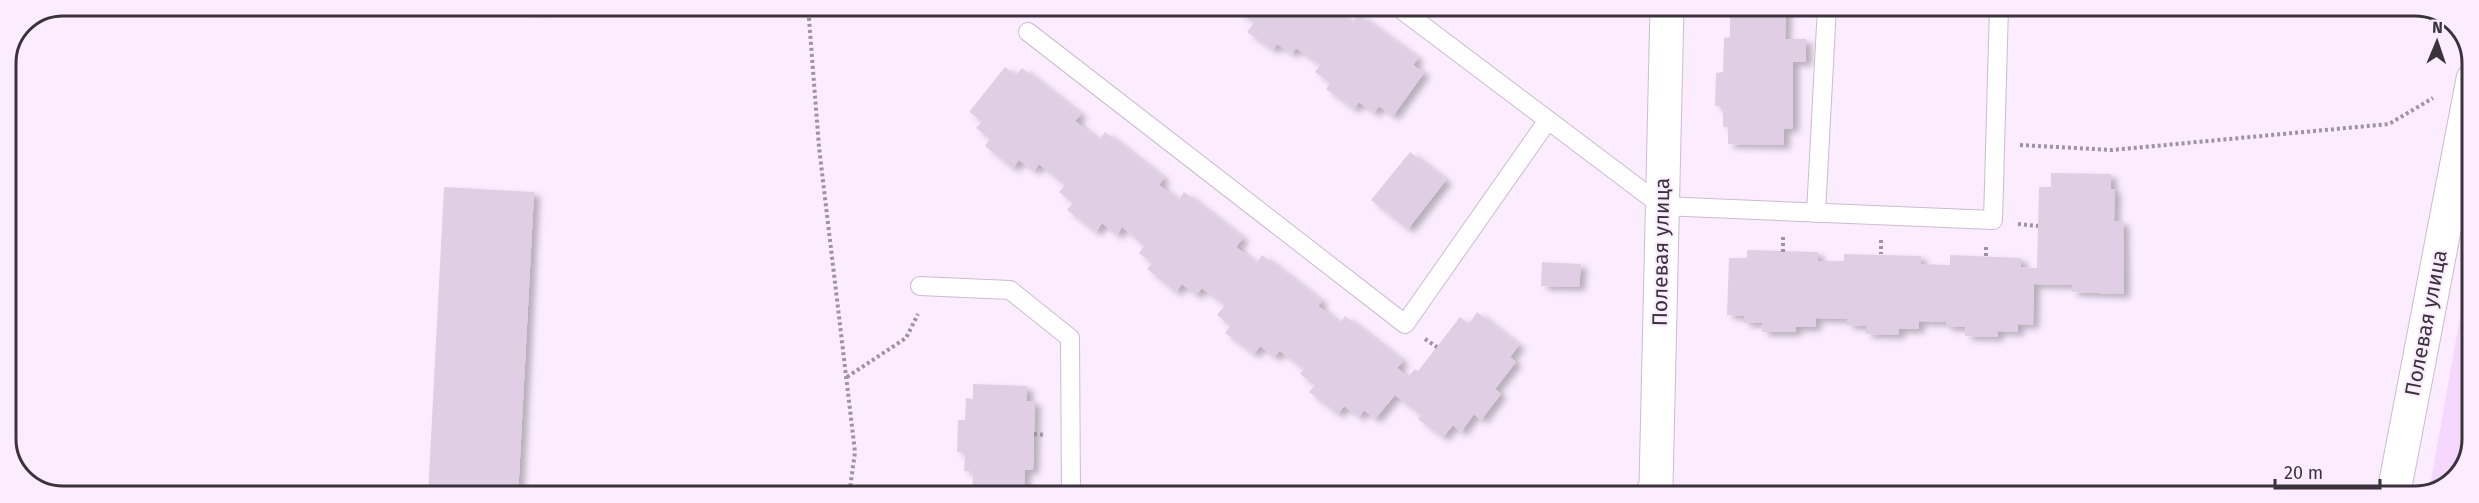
<svg xmlns="http://www.w3.org/2000/svg" width="2479" height="503" font-family="'Fira Sans',sans-serif">
  <defs>
    <filter id="shadow"><feDropShadow dx="6" dy="4" stdDeviation="3" flood-color="#0004"/></filter>
  </defs>
  <rect width="100%" height="100%" fill="#fbedff"/>
  <!-- green -->
  <path fill="#f6d7fe" d="M 2472,249 L 2472,444 L 2470,453 L 2453,483 L 2429,492 Z"/>
  <!-- building -->
  <g fill="#e0cfe4" filter="url(#shadow)">
    <path d="M 518,6 L 543,6 L 543,10 L 518,8 Z"/>
    <path d="M 1240,7 L 1331,7 L 1353,22 L 1358,14 L 1418,58 L 1413,65 L 1424,73 L 1393,116 L 1379,106 L 1374,113 L 1359,102 L 1354,109 L 1326,89 L 1330,83 L 1315,72 L 1320,65 L 1296,48 L 1292,54 L 1277,44 L 1273,50 L 1247,32 L 1254,23 L 1237,10 Z"/>
    <path d="M 1725,7 L 1786,7 L 1785,39 L 1806,39 L 1806,62 L 1793,62 L 1793,128 L 1784,129 L 1784,145 L 1728,144 L 1728,127 L 1723,127 L 1723,107 L 1715,106 L 1716,73 L 1723,72 L 1724,38 L 1730,37 L 1730,9 L 1725,9 Z"/>
    <path d="M 1005,67 L 1016,75 L 1022,68 L 1081,114 L 1075,121 L 1099,140 L 1105,132 L 1164,178 L 1159,185 L 1179,200 L 1184,192 L 1243,238 L 1236,247 L 1256,263 L 1262,255 L 1322,301 L 1318,306 L 1340,323 L 1345,316 L 1403,361 L 1397,368 L 1408,377 L 1415,369 L 1418,371 L 1460,317 L 1469,324 L 1477,312 L 1519,345 L 1510,357 L 1516,362 L 1495,389 L 1501,394 L 1481,420 L 1474,414 L 1461,432 L 1453,425 L 1443,437 L 1418,419 L 1421,415 L 1395,395 L 1375,419 L 1364,410 L 1359,417 L 1344,406 L 1338,414 L 1309,392 L 1315,385 L 1300,374 L 1304,369 L 1280,351 L 1274,357 L 1260,346 L 1254,354 L 1225,333 L 1230,326 L 1217,315 L 1225,305 L 1202,288 L 1196,295 L 1182,284 L 1176,292 L 1147,269 L 1152,263 L 1139,253 L 1144,246 L 1132,235 L 1122,227 L 1117,235 L 1102,223 L 1096,232 L 1067,210 L 1073,203 L 1059,192 L 1065,185 L 1039,164 L 1034,171 L 1019,160 L 1013,168 L 985,146 L 990,139 L 976,128 L 982,121 L 969,112 Z"/>
    <path d="M 1410,152 L 1446,180 L 1408,229 L 1371,200 Z"/>
    <path d="M 2051,173 L 2111,174 L 2111,189 L 2115,189 L 2114,221 L 2123,221 L 2124,294 L 2072,292 L 2072,285 L 2034,284 L 2033,325 L 2018,324 L 2018,332 L 1998,331 L 1998,337 L 1965,336 L 1965,327 L 1946,327 L 1946,322 L 1919,321 L 1919,329 L 1899,329 L 1899,335 L 1866,334 L 1866,326 L 1847,325 L 1847,319 L 1816,318 L 1815,327 L 1796,327 L 1795,332 L 1762,332 L 1763,323 L 1744,323 L 1744,316 L 1727,315 L 1729,258 L 1747,258 L 1747,250 L 1818,252 L 1818,261 L 1844,261 L 1844,254 L 1921,256 L 1921,264 L 1950,265 L 1950,255 L 2021,258 L 2021,267 L 2037,268 L 2039,187 L 2051,187 Z"/>
    <path d="M 444,187 L 534,192 L 518,496 L 428,496 Z"/>
    <path d="M 1542,262 L 1581,264 L 1579,287 L 1541,286 Z"/>
    <path d="M 973,384 L 1027,386 L 1027,401 L 1035,401 L 1033,470 L 1025,470 L 1024,496 L 972,496 L 973,472 L 964,471 L 965,453 L 957,452 L 958,420 L 965,420 L 966,398 L 973,399 Z"/>
  </g>
  <g fill="none" stroke-linecap="round" stroke-linejoin="round">
    <defs>
      <g id="lane">
        <path d="M 1398,7 L 1662,206 L 1993,220 L 1999,7"/>
        <path d="M 1028,32 L 1405,324 L 1548,120"/>
        <path d="M 1816,213 L 1827,7"/>
        <path d="M 920,286 L 1010,290 L 1070,338 L 1071,496"/>
      </g>
      <path id="street" d="M 1650,497 L 1656,486 L 1667,7"/>
      <path id="secondary" d="M 2393,497 L 2473,79"/>
    </defs>
    <!-- lane casing -->
    <use href="#lane" stroke="#ccbbd0" stroke-width="20"/>
    <!-- street casing -->
    <use href="#street" stroke="#ccbbd0" stroke-width="35"/>
    <!-- secondary casing -->
    <use href="#secondary" stroke="#ccbbd0" stroke-width="35"/>
    <!-- path -->
    <g stroke="#9e93a1" stroke-width="4" stroke-dasharray="3 3" stroke-linecap="butt">
      <path d="M 808,6 L 819,147 L 855,452 L 849,496"/>
      <path d="M 2020,145 L 2112,150 L 2389,124 L 2433,98"/>
      <path d="M 2018,224 L 2038,226"/>
      <path d="M 1881,240 L 1881,254"/>
      <path d="M 1783,252 L 1783,237"/>
      <path d="M 1986,256 L 1986,245"/>
      <path d="M 1425,339 L 1437,347"/>
      <path d="M 847,377 L 906,338 L 918,314"/>
      <path d="M 1034,434 L 1045,435"/>
    </g>
    <!-- lane -->
    <use href="#lane" stroke="#fff" stroke-width="18"/>
    <!-- street -->
    <use href="#street" stroke="#fff" stroke-width="33"/>
    <!-- secondary -->
    <use href="#secondary" stroke="#fff" stroke-width="33"/>
  </g>
  <g text-anchor="middle" stroke-width="4.5" stroke-linejoin="round" paint-order="stroke">
    <!-- street labels -->
    <g font-size="21" fill="#3a333b" stroke="#fbedff">
      <text transform="translate(1661 252) rotate(-89)" y="7">Полевая улица</text>
      <text transform="translate(2426 323) rotate(-79)" y="7">Полевая улица</text>
    </g>
  </g>
  <!-- crop -->
  <path d="M0 0H2479V503H0ZM63 16H2415A47 47 0 0 1 2462 63V439A47 47 0 0 1 2415 486H63A47 47 0 0 1 16 439V63A47 47 0 0 1 63 16Z" fill="#fbedff" fill-rule="evenodd"/>
  <path fill="none" stroke="#3a333b" stroke-width="3" d="M63 16H2415A47 47 0 0 1 2462 63V439A47 47 0 0 1 2415 486H63A47 47 0 0 1 16 439V63A47 47 0 0 1 63 16Z"/>
  <!-- north arrow -->
  <g transform="translate(2437 42) rotate(2)" stroke="#fbedff" stroke-width="4.5" paint-order="stroke">
  <path d="M0-4.5L10 22L0 15L-10 22Z" fill="#3a333b"/>
  <text y="-9" font-size="16" font-weight="bold" text-anchor="middle" fill="#3a333b">N</text>
  </g>
  <!-- scale -->
  <path d="M2275 479v9h105v-9" fill="none" stroke="#3a333b" stroke-width="3"/>
  <text x="2284" y="479" font-size="18" fill="#3a333b" stroke="#fbedff" stroke-width="4.5" paint-order="stroke">20 m</text>
</svg>
